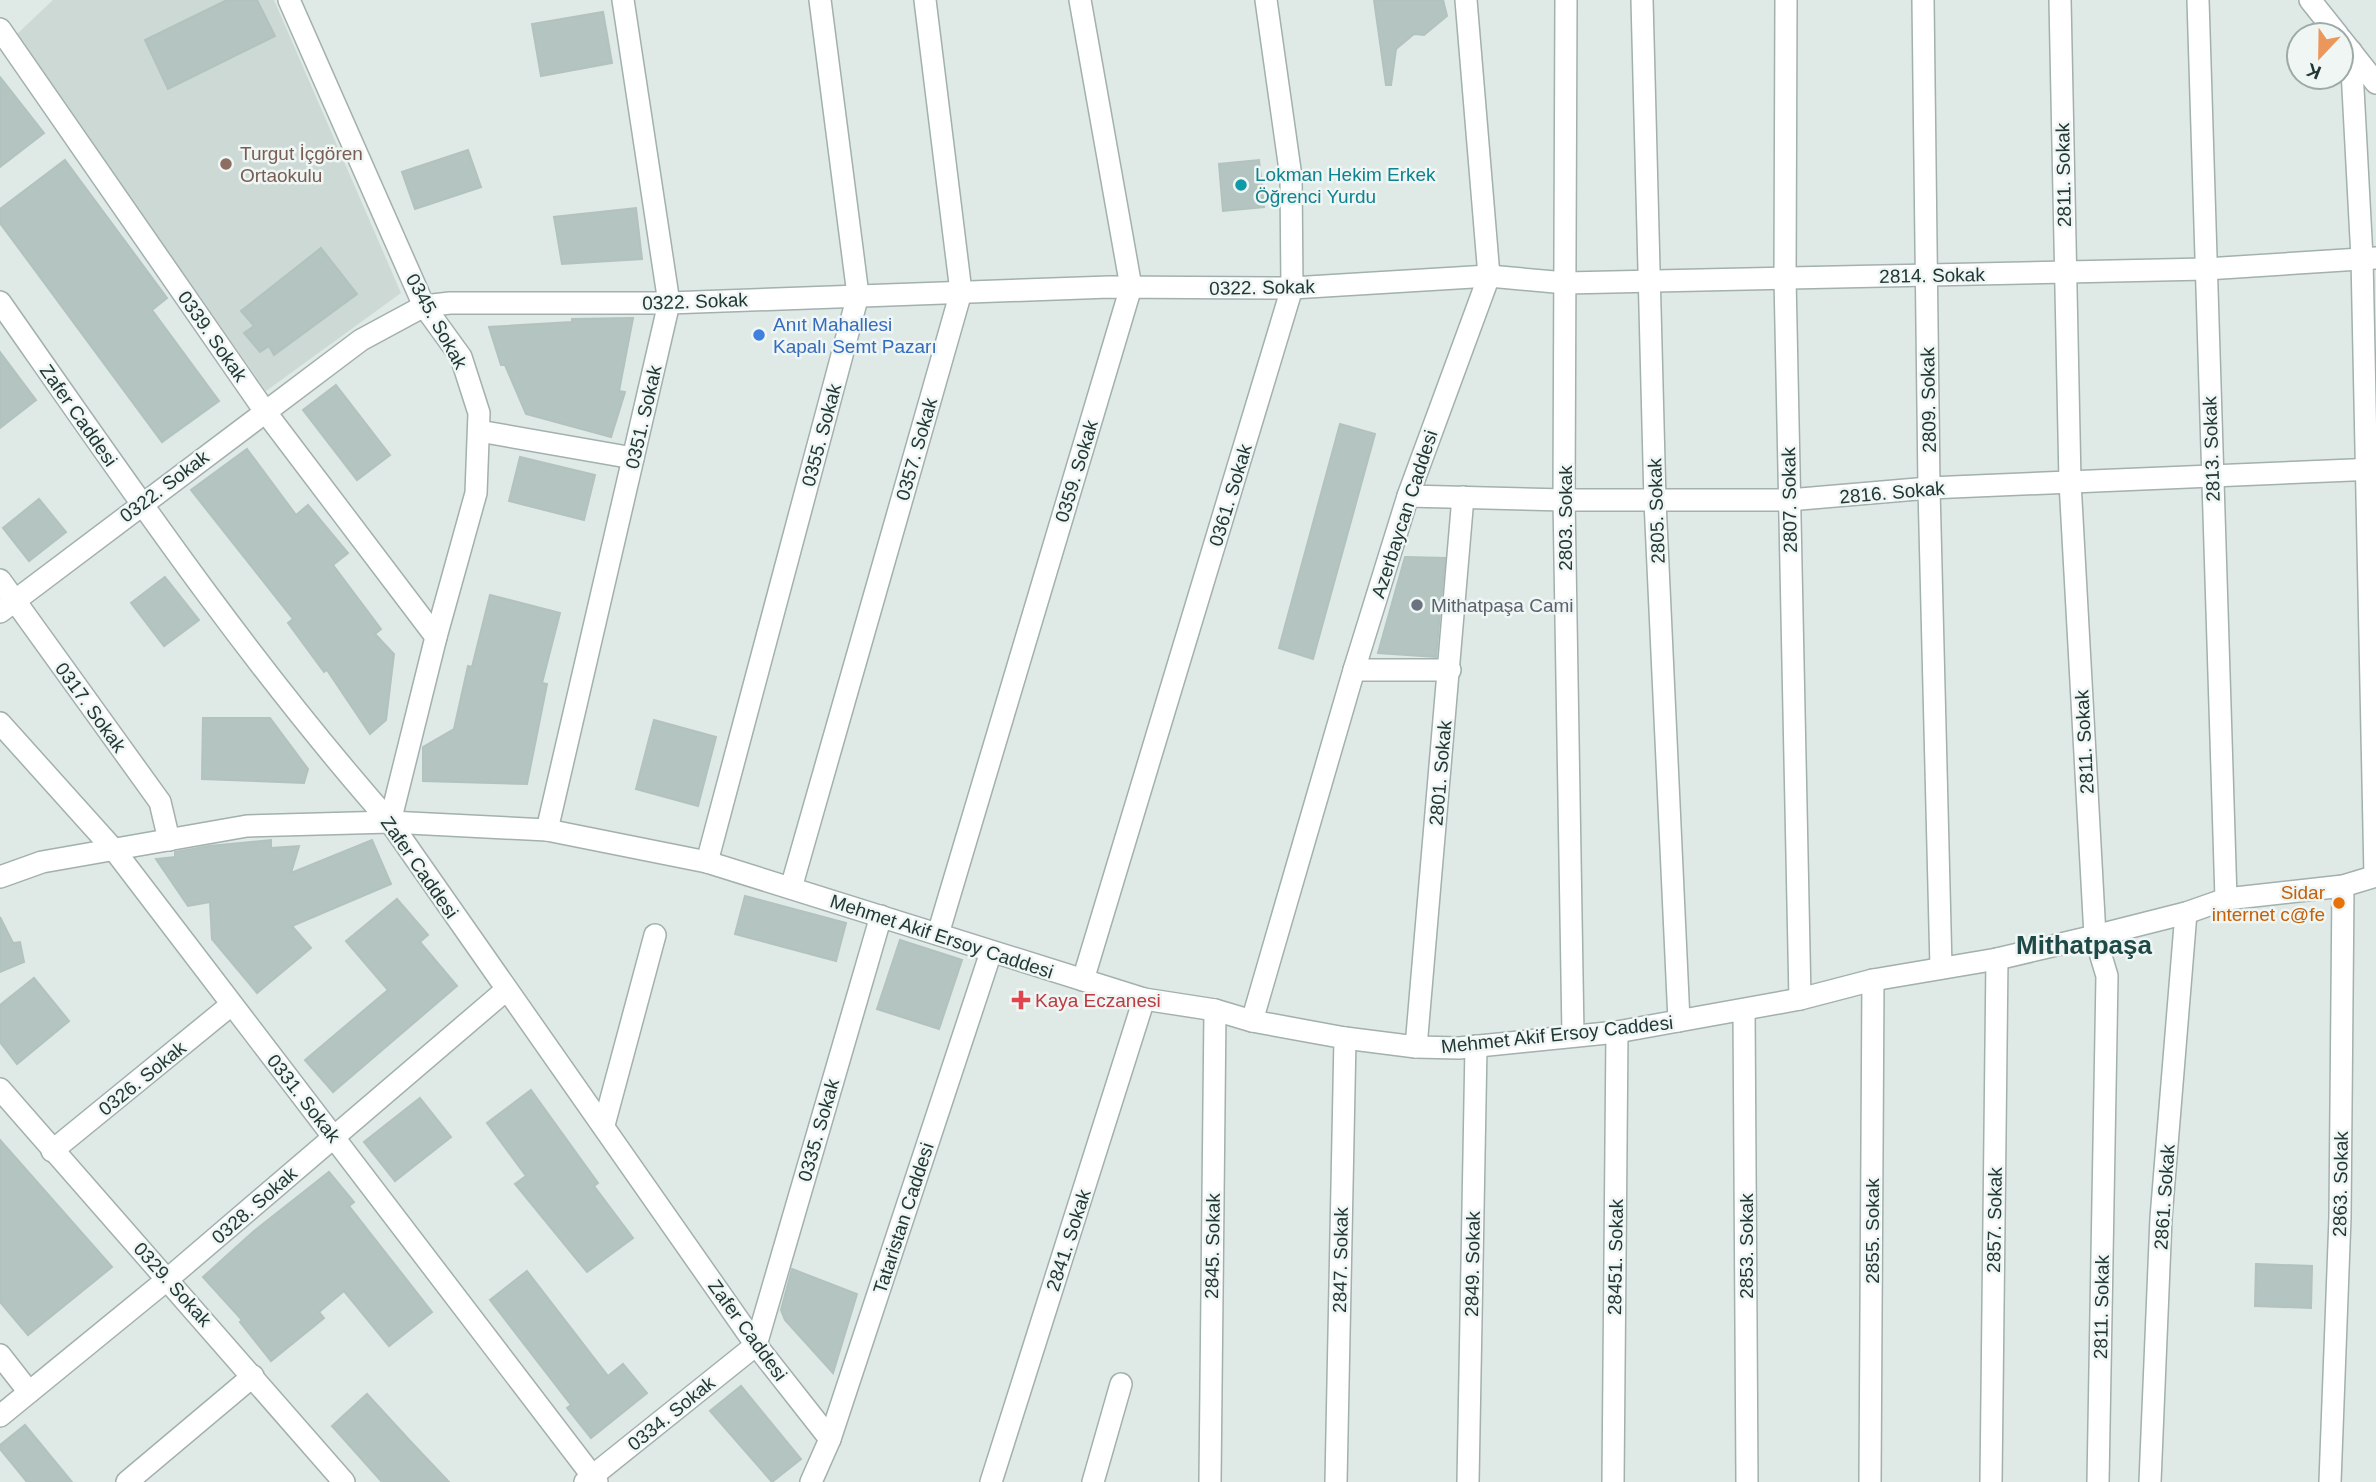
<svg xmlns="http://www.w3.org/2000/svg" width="2376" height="1482" font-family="Arial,sans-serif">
  <rect width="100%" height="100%" fill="#dfe9e6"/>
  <!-- built -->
  <path fill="#cdd9d5" d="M 53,0 L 274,0 L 401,293 L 266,391 L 16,35 Z"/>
  <!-- building -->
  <g fill="#b4c4c0" stroke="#b2c2be" stroke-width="2">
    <path d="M 227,0 L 257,0 L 275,36 L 168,89 L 145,40 Z"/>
    <path d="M 1374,0 L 1443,0 L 1447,16 L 1424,35 L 1414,34 L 1396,49 L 1391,85 L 1386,85 Z"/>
    <path d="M 603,12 L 612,63 L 541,76 L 532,24 Z"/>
    <path d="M 0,77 L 44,133 L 0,167 Z"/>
    <path d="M 468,150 L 481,187 L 415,209 L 402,172 Z"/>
    <path d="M 65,160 L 167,298 L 152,310 L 219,401 L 162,442 L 0,223 L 0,209 Z"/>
    <path d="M 1259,160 L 1264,207 L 1223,211 L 1219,164 Z"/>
    <path d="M 636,208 L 642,259 L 562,264 L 554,217 Z"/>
    <path d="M 321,248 L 357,294 L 274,355 L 269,346 L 260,352 L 244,333 L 254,326 L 241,311 Z"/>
    <path d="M 633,318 L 619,391 L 625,392 L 611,437 L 526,414 L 505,365 L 501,365 L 489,327 L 572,322 L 572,319 Z"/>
    <path d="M 0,352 L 36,400 L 0,428 Z"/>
    <path d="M 336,385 L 390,455 L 357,480 L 303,410 Z"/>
    <path d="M 1340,424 L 1375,434 L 1313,659 L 1279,648 Z"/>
    <path d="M 247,449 L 296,515 L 308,505 L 348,553 L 333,565 L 381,629 L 375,634 L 394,654 L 386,720 L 370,734 L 327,670 L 324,672 L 288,623 L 293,619 L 191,490 Z"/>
    <path d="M 520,457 L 595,475 L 584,520 L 509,501 Z"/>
    <path d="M 39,499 L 66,532 L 29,561 L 3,528 Z"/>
    <path d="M 1405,557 L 1445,558 L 1436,657 L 1378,653 Z"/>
    <path d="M 165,577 L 199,620 L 164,646 L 131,603 Z"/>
    <path d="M 490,595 L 560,613 L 542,683 L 547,684 L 527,784 L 423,781 L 423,747 L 454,729 L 468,666 L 472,667 Z"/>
    <path d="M 203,718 L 270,718 L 308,769 L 304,783 L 202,779 Z"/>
    <path d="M 654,720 L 716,737 L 698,806 L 636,789 Z"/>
    <path d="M 271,840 L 271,848 L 299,846 L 291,873 L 372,840 L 391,884 L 292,926 L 311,948 L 257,993 L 212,939 L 210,902 L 188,906 L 156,859 L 175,857 L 175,852 L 209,846 Z"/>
    <path d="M 745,896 L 846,923 L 836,961 L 735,934 Z"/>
    <path d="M 397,899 L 428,935 L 420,942 L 457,986 L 333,1092 L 305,1060 L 388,990 L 346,941 Z"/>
    <path d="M 0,917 L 13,943 L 20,942 L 24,962 L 0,972 Z"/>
    <path d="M 900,940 L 962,960 L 939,1029 L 877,1009 Z"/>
    <path d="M 34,978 L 69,1021 L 17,1064 L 0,1042 L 0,1005 Z"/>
    <path d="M 531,1090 L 598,1183 L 594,1186 L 633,1238 L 587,1272 L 515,1184 L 526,1176 L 487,1123 Z"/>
    <path d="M 420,1098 L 451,1137 L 395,1181 L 364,1142 Z"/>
    <path d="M 0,1140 L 112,1267 L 28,1335 L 0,1302 Z"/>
    <path d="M 329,1172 L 354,1202 L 349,1206 L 432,1312 L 389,1346 L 344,1291 L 319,1312 L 324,1318 L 271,1361 L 240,1322 L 242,1320 L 203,1277 L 254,1231 Z"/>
    <path d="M 2256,1264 L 2312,1266 L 2311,1308 L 2255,1306 Z"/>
    <path d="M 792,1269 L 857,1294 L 833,1373 L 785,1320 L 781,1310 Z"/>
    <path d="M 527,1271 L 608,1376 L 623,1364 L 647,1393 L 591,1438 L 567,1408 L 571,1405 L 490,1300 Z"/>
    <path d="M 741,1386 L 801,1459 L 772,1482 L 710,1411 Z"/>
    <path d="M 367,1394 L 412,1443 L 449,1482 L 382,1482 L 332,1426 Z"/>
    <path d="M 25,1425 L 72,1482 L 27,1482 L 0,1449 L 0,1445 Z"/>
  </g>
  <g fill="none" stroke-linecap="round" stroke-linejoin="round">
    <defs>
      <g id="minor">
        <path d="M 289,0 L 424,306 L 461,357 L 479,413 L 476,493 L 436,637 L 390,822"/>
        <path d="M 1566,0 L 1564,500 L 1573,1035"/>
        <path d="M 1642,0 L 1655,501 L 1679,1021"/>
        <path d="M 1786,0 L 1785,278 L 1800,999"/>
        <path d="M 1923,0 L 1929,488 L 1941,968"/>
        <path d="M 2060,0 L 2070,482 L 2095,936 L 2107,976 L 2098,1482"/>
        <path d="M 2198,0 L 2226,899"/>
        <path d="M 0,29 L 264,410 L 436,637"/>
        <path d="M 2351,51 L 2362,258 L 2375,876"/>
        <path d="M 479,431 L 633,458"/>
        <path d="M 1408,496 L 1564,500 L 1789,500 L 1929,488 L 2376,469"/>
        <path d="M 0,580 L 160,802 L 169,840"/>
        <path d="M 0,612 L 361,340 L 424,306 L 450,303 L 669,303 L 1109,287 L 1292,288 L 1489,276 L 1566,283 L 2206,269 L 2376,258"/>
        <path d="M 1354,670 L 1450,670"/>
        <path d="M 0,723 L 115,851 L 597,1482"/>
        <path d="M 547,830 L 669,303 L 623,0"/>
        <path d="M 707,862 L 858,295 L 820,0"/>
        <path d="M 791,888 L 961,292 L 925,0"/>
        <path d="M 938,934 L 1131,287 L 1080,0"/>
        <path d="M 1083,980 L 1292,288 L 1291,177 L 1266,0"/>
        <path d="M 1744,1010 L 1747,1482"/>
        <path d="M 1416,1047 L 1463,497"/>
        <path d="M 0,1089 L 344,1482"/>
        <path d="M 604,1125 L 655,935"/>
        <path d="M 52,1151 L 231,1005"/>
        <path d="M 0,1355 L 29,1392"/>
        <path d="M 0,1416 L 169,1278 L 506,990"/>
        <path d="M 127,1482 L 253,1376"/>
        <path d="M 585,1482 L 756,1345 L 881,916"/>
        <path d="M 991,1482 L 1144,999"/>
        <path d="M 1093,1482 L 1121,1384"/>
        <path d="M 1210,1482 L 1215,1010"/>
        <path d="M 1336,1482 L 1345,1038"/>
        <path d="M 1468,1482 L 1476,1046"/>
        <path d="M 1613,1482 L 1617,1032"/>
        <path d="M 1870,1482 L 1873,980"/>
        <path d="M 1991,1482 L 1997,959"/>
        <path d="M 2150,1482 L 2161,1218 L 2186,913"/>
        <path d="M 2330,1482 L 2340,1217 L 2343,886"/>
      </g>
      <g id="tertiary">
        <path d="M 2310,0 L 2338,35"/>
        <path d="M 2341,39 L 2376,83"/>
        <path d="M 0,302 C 124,479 247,660 390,822 L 756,1345 L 830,1439"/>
        <path d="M 0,877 L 42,862 L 247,826 L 390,822 L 547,830 L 707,862 L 1144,999 L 1215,1010 L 1252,1021 L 1345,1038 L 1416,1047 L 1459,1048 L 1617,1032 L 1800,999 L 1873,980 L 1997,959 L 2095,936 L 2186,913 L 2226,899 L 2343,886 L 2376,876"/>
        <path d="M 1252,1021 L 1354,670 L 1408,496 L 1489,276 L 1466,0"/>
        <path d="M 811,1482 L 830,1439 L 991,952"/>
      </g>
    </defs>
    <!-- minor casing -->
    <use href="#minor" stroke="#a2b0ae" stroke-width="24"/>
    <!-- tertiary casing -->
    <use href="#tertiary" stroke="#a2b0ae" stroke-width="24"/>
    <!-- minor -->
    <use href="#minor" stroke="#fff" stroke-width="21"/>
    <!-- tertiary -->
    <use href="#tertiary" stroke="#fff" stroke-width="21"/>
  </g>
  <!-- markers -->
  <circle fill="#8d6e63" stroke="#eff6f4" stroke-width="2.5" cx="226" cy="164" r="7"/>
  <circle fill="#0f9aa8" stroke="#eff6f4" stroke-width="2.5" cx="1241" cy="185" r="7"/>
  <circle fill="#3f7fe0" stroke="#eff6f4" stroke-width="2.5" cx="759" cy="335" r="7"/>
  <circle fill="#6b7280" stroke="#eff6f4" stroke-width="2.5" cx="1417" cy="605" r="7"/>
  <circle fill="#e8710a" stroke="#eff6f4" stroke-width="2.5" cx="2339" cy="903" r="7"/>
  <path fill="#e0444e" stroke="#eff6f4" stroke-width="2.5" d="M1017.5 989.5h7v7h7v7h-7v7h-7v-7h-7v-7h7z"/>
  <g text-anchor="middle" stroke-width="5" stroke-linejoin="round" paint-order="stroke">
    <!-- education labels -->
    <g font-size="19" fill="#785e54" stroke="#eff6f4" text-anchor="start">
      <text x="240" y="160">Turgut İçgören<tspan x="240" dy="22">Ortaokulu</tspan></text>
    </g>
    <!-- culture labels -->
    <g font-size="19" fill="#0d838f" stroke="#eff6f4" text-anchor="start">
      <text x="1255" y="181">Lokman Hekim Erkek<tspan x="1255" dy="22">Öğrenci Yurdu</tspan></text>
    </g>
    <!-- street labels -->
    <g font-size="19" fill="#213836" stroke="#eff6f4">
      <text transform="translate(2063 175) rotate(-91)" y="7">2811. Sokak</text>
      <text transform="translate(1932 275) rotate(-1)" y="7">2814. Sokak</text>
      <text transform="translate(1262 287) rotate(-1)" y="7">0322. Sokak</text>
      <text transform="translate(695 301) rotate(-2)" y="7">0322. Sokak</text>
      <text transform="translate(437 321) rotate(61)" y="7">0345. Sokak</text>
      <text transform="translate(213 336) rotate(55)" y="7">0339. Sokak</text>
      <text transform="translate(1928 400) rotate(-91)" y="7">2809. Sokak</text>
      <text transform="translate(79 415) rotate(55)" y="7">Zafer Caddesi</text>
      <text transform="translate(643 417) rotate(-77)" y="7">0351. Sokak</text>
      <text transform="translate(821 435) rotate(-75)" y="7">0355. Sokak</text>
      <text transform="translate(916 449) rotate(-74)" y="7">0357. Sokak</text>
      <text transform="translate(2211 449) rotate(-92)" y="7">2813. Sokak</text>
      <text transform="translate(1076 471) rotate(-73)" y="7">0359. Sokak</text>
      <text transform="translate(164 486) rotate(-37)" y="7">0322. Sokak</text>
      <text transform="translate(1892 492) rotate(-5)" y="7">2816. Sokak</text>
      <text transform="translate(1230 495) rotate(-73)" y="7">0361. Sokak</text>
      <text transform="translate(1789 500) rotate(-91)" y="7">2807. Sokak</text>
      <text transform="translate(1656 511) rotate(-92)" y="7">2805. Sokak</text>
      <text transform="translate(1404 514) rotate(-72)" y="7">Azerbaycan Caddesi</text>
      <text transform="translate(1565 518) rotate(-90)" y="7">2803. Sokak</text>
      <text transform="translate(91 707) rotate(54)" y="7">0317. Sokak</text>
      <text transform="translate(2084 742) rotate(-93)" y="7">2811. Sokak</text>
      <text transform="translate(1440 773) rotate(-85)" y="7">2801. Sokak</text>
      <text transform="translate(420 867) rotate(55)" y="7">Zafer Caddesi</text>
      <text transform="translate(942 936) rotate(18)" y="7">Mehmet Akif Ersoy Caddesi</text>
      <text transform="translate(1557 1034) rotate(-6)" y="7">Mehmet Akif Ersoy Caddesi</text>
      <text transform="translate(142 1078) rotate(-39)" y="7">0326. Sokak</text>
      <text transform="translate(304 1098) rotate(52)" y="7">0331. Sokak</text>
      <text transform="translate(818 1130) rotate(-74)" y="7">0335. Sokak</text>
      <text transform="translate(2340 1184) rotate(-89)" y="7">2863. Sokak</text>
      <text transform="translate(2164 1197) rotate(-86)" y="7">2861. Sokak</text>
      <text transform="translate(254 1205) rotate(-41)" y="7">0328. Sokak</text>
      <text transform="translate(903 1218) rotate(-72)" y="7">Tataristan Caddesi</text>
      <text transform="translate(1994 1220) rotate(-89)" y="7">2857. Sokak</text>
      <text transform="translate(1872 1231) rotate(-90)" y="7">2855. Sokak</text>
      <text transform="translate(1068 1240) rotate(-72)" y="7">2841. Sokak</text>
      <text transform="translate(1212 1246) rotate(-89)" y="7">2845. Sokak</text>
      <text transform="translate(1746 1246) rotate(-90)" y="7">2853. Sokak</text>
      <text transform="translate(1615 1257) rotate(-89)" y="7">28451. Sokak</text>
      <text transform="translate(1340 1260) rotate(-89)" y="7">2847. Sokak</text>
      <text transform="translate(1472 1264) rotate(-89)" y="7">2849. Sokak</text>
      <text transform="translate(173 1284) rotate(48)" y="7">0329. Sokak</text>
      <text transform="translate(2101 1307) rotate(-89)" y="7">2811. Sokak</text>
      <text transform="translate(748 1330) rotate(54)" y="7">Zafer Caddesi</text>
      <text transform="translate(671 1413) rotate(-39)" y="7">0334. Sokak</text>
    </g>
    <!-- shop labels -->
    <g font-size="19" fill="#366cbe" stroke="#eff6f4" text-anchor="start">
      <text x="773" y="331">Anıt Mahallesi<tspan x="773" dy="22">Kapalı Semt Pazarı</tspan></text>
    </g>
    <!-- worship labels -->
    <g font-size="19" fill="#5b616d" stroke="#eff6f4" text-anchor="start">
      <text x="1431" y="612">Mithatpaşa Cami</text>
    </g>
    <!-- food labels -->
    <g font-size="19" fill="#c56008" stroke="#eff6f4" text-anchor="end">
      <text x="2325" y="899">Sidar<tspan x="2325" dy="22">internet c@fe</tspan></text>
    </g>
    <!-- health labels -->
    <g font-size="19" fill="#be3a42" stroke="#eff6f4" text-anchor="start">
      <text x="1035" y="1007">Kaya Eczanesi</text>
    </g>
    <!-- district labels -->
    <g font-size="26" font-weight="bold" fill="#1e4946" stroke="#eff6f4">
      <text x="2084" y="954">Mithatpaşa</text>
    </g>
  </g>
  <!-- north arrow -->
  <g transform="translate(2320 56) rotate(202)"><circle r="33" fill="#eff6f4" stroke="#9daaa8" stroke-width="2"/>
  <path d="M0-5L12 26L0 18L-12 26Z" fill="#eb975b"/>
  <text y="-10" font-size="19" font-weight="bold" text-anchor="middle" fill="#213836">K</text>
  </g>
</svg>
